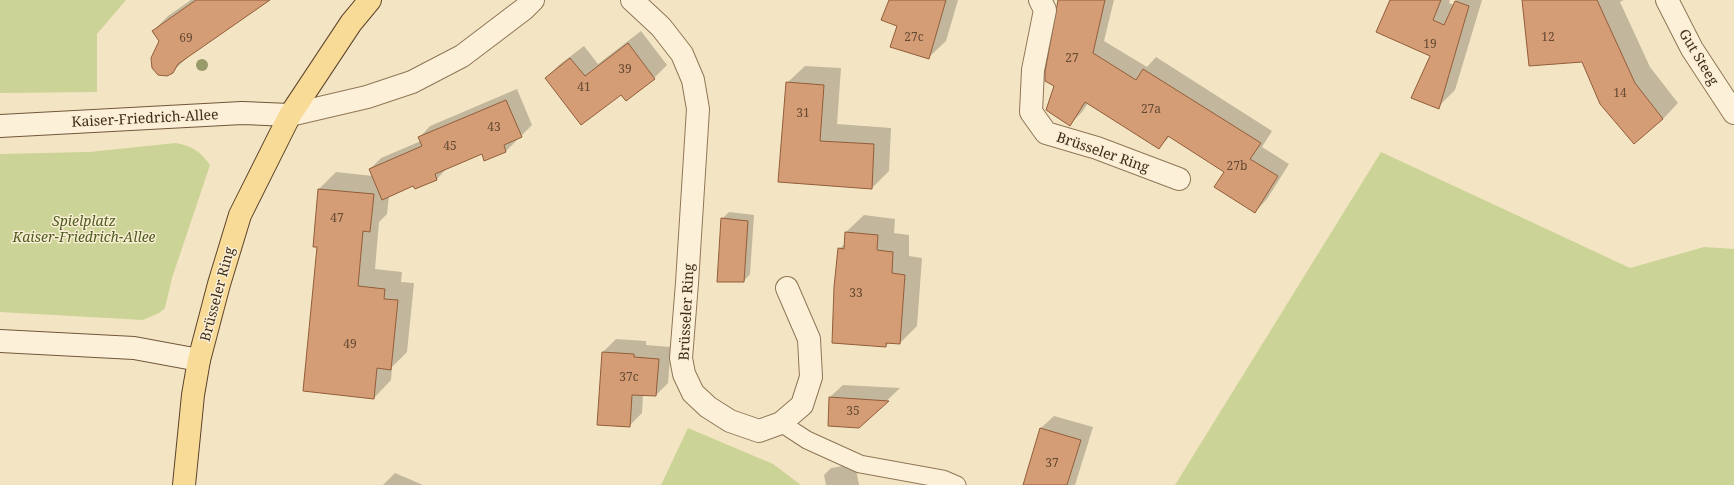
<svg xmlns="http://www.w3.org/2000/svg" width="1734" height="485" font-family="'Noto Serif',serif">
  <rect width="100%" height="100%" fill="#f3e5c3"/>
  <!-- green -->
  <g fill="#cbd396">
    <path d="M 0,0 L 126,0 L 97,34 L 97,92 L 0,93 Z"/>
    <path d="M 176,143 C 192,146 201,152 210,165 L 172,278 L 165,308 L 159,313 L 143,320 L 0,312 L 0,154 L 89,152 Z"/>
    <path d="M 1381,152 L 1630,268 L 1704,247 L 1734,249 L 1734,485 L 1175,485 Z"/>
    <path d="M 688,428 L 773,464 L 801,485 L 661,485 Z"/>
  </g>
  <!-- shadow -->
  <g fill="#0003">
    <path d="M 191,0 L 268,0 L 188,57 L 172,72 L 161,41 L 153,31 L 168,16 Z"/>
    <path d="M 890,0 L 958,0 L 946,41 L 928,58 L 899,26 Z"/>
    <path d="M 1060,0 L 1114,0 L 1104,41 L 1147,67 L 1156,57 L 1272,131 L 1262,147 L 1289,164 L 1267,199 L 1255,212 L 1225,172 L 1170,136 L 1159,148 L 1088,103 L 1082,112 L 1070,124 L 1055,86 Z"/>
    <path d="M 1391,0 L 1450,0 L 1449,3 L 1454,5 L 1456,0 L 1482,0 L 1455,90 L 1438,107 L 1431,55 Z"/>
    <path d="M 1523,0 L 1624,0 L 1620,2 L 1650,67 L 1678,103 L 1663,119 L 1583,61 Z"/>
    <path d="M 641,31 L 667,65 L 654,78 L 626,99 L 621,93 L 546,78 L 559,65 L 584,46 L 598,64 Z"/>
    <path d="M 805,66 L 841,68 L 837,124 L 891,128 L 889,171 L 872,188 L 779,181 L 787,83 Z"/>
    <path d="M 517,89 L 532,125 L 521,136 L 516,138 L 517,140 L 506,151 L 485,159 L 482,153 L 447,168 L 437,179 L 414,185 L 389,196 L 387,214 L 379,222 L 375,269 L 402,272 L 401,282 L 414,283 L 407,352 L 392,367 L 391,380 L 374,398 L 318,246 L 319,189 L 336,172 L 373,176 L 370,169 L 381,158 L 421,141 L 420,137 L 430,126 Z"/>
    <path d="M 729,212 L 754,215 L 750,274 L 744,281 L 722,219 Z"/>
    <path d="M 864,215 L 895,219 L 894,233 L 909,235 L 909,256 L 922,258 L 917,326 L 900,343 L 889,343 L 886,346 L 839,249 L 846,243 L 846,232 Z"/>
    <path d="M 616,339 L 646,341 L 646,345 L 671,347 L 668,383 L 656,395 L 643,395 L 642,413 L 629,426 L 598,424 L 603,352 Z"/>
    <path d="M 843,385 L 900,388 L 859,427 L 830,397 Z"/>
    <path d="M 1054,416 L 1093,427 L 1075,485 L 1024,485 L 1041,428 Z"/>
    <path d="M 855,464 L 859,485 L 826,485 L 824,475 L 831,468 Z"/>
    <path d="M 395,473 L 423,485 L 383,485 Z"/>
  </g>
  <!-- building -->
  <g fill="#d59d75" stroke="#925d3a">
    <path d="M 196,0 L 270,0 L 178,64 L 173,73 L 167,76 L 158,75 L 152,68 L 151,58 L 159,41 L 152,31 Z"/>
    <path d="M 889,0 L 946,0 L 929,59 L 890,47 L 897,26 L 881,20 Z"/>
    <path d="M 1058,0 L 1105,0 L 1093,53 L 1136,80 L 1143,69 L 1261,143 L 1250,159 L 1278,176 L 1255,213 L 1214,187 L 1224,172 L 1168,136 L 1159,149 L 1085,102 L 1070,126 L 1046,110 L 1054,86 L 1045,81 L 1045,72 Z"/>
    <path d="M 1390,0 L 1441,0 L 1433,20 L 1444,25 L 1455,1 L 1469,6 L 1439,109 L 1411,98 L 1430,56 L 1376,32 Z"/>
    <path d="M 1522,0 L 1597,0 L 1635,83 L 1663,119 L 1634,144 L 1600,104 L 1582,62 L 1529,66 Z"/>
    <path d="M 628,43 L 655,79 L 626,101 L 621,95 L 581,125 L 545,78 L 570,58 L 585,76 Z"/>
    <path d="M 786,82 L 824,85 L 820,141 L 874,144 L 872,189 L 778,182 Z"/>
    <path d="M 506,100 L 522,137 L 504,145 L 506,152 L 484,161 L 482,154 L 435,174 L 437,180 L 415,189 L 413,186 L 382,200 L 369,169 L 422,146 L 418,137 Z"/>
    <path d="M 318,189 L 374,194 L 370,232 L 363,231 L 358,286 L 385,289 L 384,299 L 398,300 L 391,370 L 377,368 L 374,399 L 303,391 L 317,247 L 313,247 Z"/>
    <path d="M 721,218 L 748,221 L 744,282 L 717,282 Z"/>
    <path d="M 845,232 L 878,235 L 877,250 L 893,252 L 892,273 L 905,275 L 900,344 L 886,343 L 886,347 L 832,343 L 834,287 L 838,248 L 844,249 Z"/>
    <path d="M 602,352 L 634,354 L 634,357 L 659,359 L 656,396 L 632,395 L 630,427 L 597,425 Z"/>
    <path d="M 829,397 L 889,401 L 859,428 L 828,426 Z"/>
    <path d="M 1040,428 L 1081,440 L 1067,485 L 1023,485 Z"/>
  </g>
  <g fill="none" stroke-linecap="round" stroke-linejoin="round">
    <defs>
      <path id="lane" d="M 781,423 L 807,440 L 860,464 L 943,479 L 957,485"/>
      <g id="street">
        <path d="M 632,0 L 661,27 L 682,54 L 693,80 L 698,109 L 687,283 L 681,358 L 684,374 L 693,393 L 708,407 L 730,421 L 759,431 L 781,423 L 802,405 L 811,377 L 809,339 L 787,288"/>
        <path d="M 1040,0 L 1045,10 L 1033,70 L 1031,112 L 1046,133 L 1097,148 L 1179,179"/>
        <path d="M 1667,0 L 1692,49 L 1734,113"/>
        <path d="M 290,115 L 367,97 L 412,82 L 462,56 L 524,9 L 533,0"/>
      </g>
      <g id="secondary">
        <path d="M 0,126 L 242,113 L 290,115"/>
        <path d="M 0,341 L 134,348 L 199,360"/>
      </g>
      <path id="primary" d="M 184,485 L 193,395 L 199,360 L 219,284 L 240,215 L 290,115 L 351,23 L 370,0"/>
    </defs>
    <!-- lane casing -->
    <use href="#lane" stroke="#907557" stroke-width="19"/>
    <!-- street casing -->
    <use href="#street" stroke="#907557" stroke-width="24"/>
    <!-- secondary casing -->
    <use href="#secondary" stroke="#72563b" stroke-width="24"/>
    <!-- primary casing -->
    <use href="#primary" stroke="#5d432c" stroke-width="24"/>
    <!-- lane -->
    <use href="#lane" stroke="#fcf1d8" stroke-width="17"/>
    <!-- street -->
    <use href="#street" stroke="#fcf1d8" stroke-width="22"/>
    <!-- secondary -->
    <use href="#secondary" stroke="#fcf1d8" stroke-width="22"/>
    <!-- primary -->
    <use href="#primary" stroke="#f9db98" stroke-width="22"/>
  </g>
  <!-- trees -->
  <circle fill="#989a6a" cx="202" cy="65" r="6"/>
  <g text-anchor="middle" stroke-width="3" stroke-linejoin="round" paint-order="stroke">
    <!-- number labels -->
    <g font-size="12" fill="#644933">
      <text x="914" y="41">27c</text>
      <text x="1548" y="41">12</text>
      <text x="186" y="42">69</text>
      <text x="1430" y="48">19</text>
      <text x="1072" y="62">27</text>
      <text x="625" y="73">39</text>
      <text x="584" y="91">41</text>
      <text x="1620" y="97">14</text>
      <text x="1151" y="113">27a</text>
      <text x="803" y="117">31</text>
      <text x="494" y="131">43</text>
      <text x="450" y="150">45</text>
      <text x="1237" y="170">27b</text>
      <text x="337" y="222">47</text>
      <text x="856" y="297">33</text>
      <text x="350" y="348">49</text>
      <text x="629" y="381">37c</text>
      <text x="853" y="415">35</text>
      <text x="1052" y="467">37</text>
    </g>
    <!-- street labels -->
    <g font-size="14" fill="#3e2d1d" stroke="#f9eed4">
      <text transform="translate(1699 57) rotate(59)" y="5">Gut Steeg</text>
      <text transform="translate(145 118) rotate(-3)" y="5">Kaiser-Friedrich-Allee</text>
      <text transform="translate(1103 152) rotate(19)" y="5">Brüsseler Ring</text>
      <text transform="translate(217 294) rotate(-75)" y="5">Brüsseler Ring</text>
      <text transform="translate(686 312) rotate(-87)" y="5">Brüsseler Ring</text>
    </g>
    <!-- park labels -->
    <g font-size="14" font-style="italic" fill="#4e5d21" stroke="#f9eed4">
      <text x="84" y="226">Spielplatz<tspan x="84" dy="16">Kaiser-Friedrich-Allee</tspan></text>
    </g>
  </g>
</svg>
